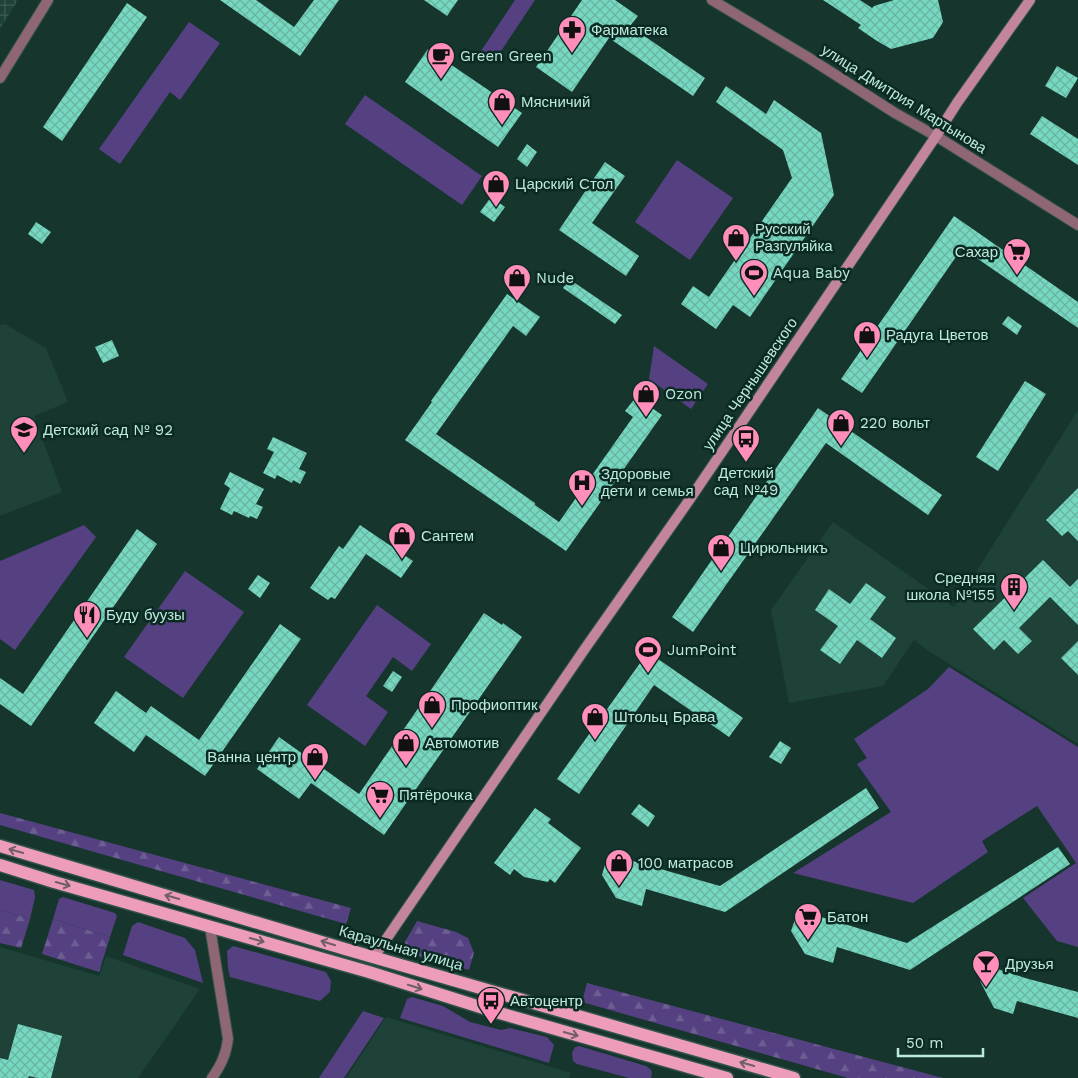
<svg xmlns="http://www.w3.org/2000/svg" width="1078" height="1078" font-family="'Work Sans',sans-serif">
  <defs>
    <pattern id="industrial-grid" width="8" height="8" patternUnits="userSpaceOnUse" patternTransform="scale(1.25)"><rect width="8" height="8" fill="#1e4138"/><path d="M0 4h8M4 0v8" fill="none" stroke="#3d5d54"/></pattern>
    <pattern id="forest-firs" width="22" height="20" patternUnits="userSpaceOnUse" patternTransform="scale(1.25)"><rect width="22" height="20" fill="#554181"/><path d="M5 1l3.5 6h-7zM16 11l3.5 6h-7z" fill="#6c5d92"/></pattern>
    <pattern id="building-cross-hatch" width="8" height="8" patternUnits="userSpaceOnUse" patternTransform="scale(1.25)"><rect width="8" height="8" fill="#77d8c1"/><path d="M0 0l8 8M0 8l8-8" fill="none" stroke="#68b4a1"/></pattern>
  </defs>
  <rect width="100%" height="100%" fill="#16352d"/>
  <!-- built -->
  <g fill="#1e4138">
    <path d="M 5,324 L 46,348 L 68,402 L 34,416 L 62,492 L 0,516 L 0,325 Z"/>
    <path d="M 1078,410 L 1078,744 L 927,650 L 914,640 L 883,686 L 789,703 L 771,610 L 833,522 L 954,607 Z"/>
    <path d="M 0,947 L 99,976 L 106,956 L 200,989 L 138,1078 L 0,1078 Z"/>
    <path d="M 386,1017 L 571,1073 L 569,1078 L 346,1078 Z"/>
  </g>
  <!-- industrial -->
  <path fill="url(#industrial-grid)" d="M 0,0 L 18,0 L 0,29 Z"/>
  <!-- green -->
  <g fill="#554181">
    <path d="M 515,0 L 535,0 L 493,63 L 479,54 Z"/>
    <path d="M 189,22 L 220,43 L 180,100 L 170,92 L 120,164 L 99,149 Z"/>
    <path d="M 365,95 L 482,176 L 462,205 L 345,124 Z"/>
    <path d="M 677,160 L 733,198 L 690,260 L 635,222 Z"/>
    <path d="M 654,346 L 708,384 L 691,409 L 649,379 Z"/>
    <path d="M 84,525 L 96,537 L 15,650 L 0,639 L 0,561 Z"/>
    <path d="M 185,571 L 244,612 L 183,698 L 124,657 Z"/>
    <path d="M 377,605 L 431,644 L 412,671 L 393,657 L 366,696 L 388,712 L 365,746 L 307,705 Z"/>
    <path d="M 949,667 L 1078,747 L 1078,947 L 1057,941 L 1023,898 L 1076,863 L 1037,806 L 982,841 L 988,852 L 913,903 L 793,873 L 891,812 L 857,764 L 867,758 L 854,739 L 928,689 Z"/>
    <path d="M 0,880 L 34,890 L 35,897 L 30,919 L 0,910 Z"/>
    <path d="M 63,897 L 115,913 L 117,916 L 110,937 L 53,919 L 59,899 Z"/>
    <path d="M 138,922 L 185,938 L 195,950 L 203,983 L 123,955 L 132,926 Z"/>
    <path d="M 233,946 L 326,972 L 331,981 L 330,992 L 320,1001 L 230,977 L 228,968 L 227,951 Z"/>
    <path d="M 412,997 L 443,1006 L 470,1022 L 501,1030 L 510,1028 L 547,1037 L 554,1045 L 549,1063 L 400,1018 L 407,999 Z"/>
    <path d="M 363,1011 L 384,1018 L 344,1078 L 319,1078 Z"/>
    <path d="M 579,1046 L 646,1066 L 650,1069 L 652,1072 L 651,1078 L 629,1078 L 577,1064 L 573,1061 L 572,1053 L 575,1047 Z"/>
  </g>
  <!-- forest -->
  <g fill="url(#forest-firs)">
    <path d="M 0,813 L 351,908 L 346,924 L 0,825 Z"/>
    <path d="M 0,910 L 30,919 L 21,948 L 0,943 Z"/>
    <path d="M 53,919 L 110,937 L 99,972 L 42,954 Z"/>
    <path d="M 417,921 L 456,932 L 468,938 L 474,953 L 469,970 L 408,953 L 405,942 Z"/>
    <path d="M 587,983 L 943,1078 L 848,1078 L 582,1002 Z"/>
  </g>
  <!-- building -->
  <g fill="url(#building-cross-hatch)">
    <path d="M 220,0 L 256,0 L 294,27 L 314,0 L 339,0 L 300,56 Z"/>
    <path d="M 424,0 L 458,0 L 447,16 Z"/>
    <path d="M 582,0 L 615,0 L 638,16 L 630,26 L 705,78 L 693,96 L 609,38 L 572,92 L 536,67 Z"/>
    <path d="M 823,0 L 860,0 L 872,8 L 874,6 L 894,0 L 938,0 L 943,22 L 933,38 L 891,49 L 877,41 L 858,28 L 861,25 Z"/>
    <path d="M 127,3 L 147,17 L 62,141 L 43,127 Z"/>
    <path d="M 428,49 L 522,113 L 498,147 L 405,82 Z"/>
    <path d="M 1057,66 L 1078,78 L 1066,98 L 1045,86 Z"/>
    <path d="M 726,86 L 766,114 L 774,100 L 821,133 L 834,195 L 750,317 L 733,305 L 716,329 L 681,304 L 693,286 L 709,297 L 792,178 L 783,150 L 716,102 Z"/>
    <path d="M 1042,116 L 1078,139 L 1078,165 L 1030,134 Z"/>
    <path d="M 527,144 L 537,152 L 527,167 L 517,159 Z"/>
    <path d="M 605,162 L 625,176 L 592,223 L 639,256 L 626,276 L 559,230 Z"/>
    <path d="M 491,197 L 505,207 L 494,222 L 480,212 Z"/>
    <path d="M 954,216 L 1078,302 L 1078,328 L 962,248 L 862,393 L 841,379 Z"/>
    <path d="M 36,222 L 51,232 L 42,244 L 28,234 Z"/>
    <path d="M 569,279 L 622,315 L 615,324 L 563,288 Z"/>
    <path d="M 507,294 L 540,317 L 526,336 L 513,326 L 436,434 L 535,503 L 535,505 L 559,522 L 633,417 L 625,411 L 636,397 L 662,415 L 566,551 L 405,440 L 432,402 L 431,401 Z"/>
    <path d="M 1008,316 L 1022,326 L 1017,335 L 1002,324 Z"/>
    <path d="M 112,340 L 119,356 L 103,363 L 95,347 Z"/>
    <path d="M 1025,381 L 1046,394 L 998,471 L 976,457 Z"/>
    <path d="M 818,408 L 942,495 L 928,515 L 826,443 L 693,632 L 672,617 Z"/>
    <path d="M 273,437 L 307,453 L 299,469 L 306,472 L 300,484 L 293,480 L 292,483 L 277,475 L 275,479 L 263,473 L 274,452 L 267,449 Z"/>
    <path d="M 230,472 L 264,489 L 256,504 L 263,507 L 257,519 L 250,516 L 249,518 L 234,511 L 232,515 L 220,509 L 230,488 L 224,484 Z"/>
    <path d="M 1078,488 L 1078,541 L 1068,531 L 1062,536 L 1046,520 Z"/>
    <path d="M 360,525 L 413,561 L 401,578 L 366,554 L 335,599 L 331,597 L 328,600 L 310,588 L 339,546 L 343,549 Z"/>
    <path d="M 137,529 L 157,544 L 31,726 L 0,704 L 0,678 L 23,694 Z"/>
    <path d="M 1043,560 L 1070,587 L 1078,579 L 1078,625 L 1050,597 L 1019,628 L 1032,641 L 1018,654 L 1004,640 L 994,650 L 973,629 Z"/>
    <path d="M 258,575 L 270,583 L 260,598 L 248,589 Z"/>
    <path d="M 866,583 L 886,597 L 870,619 L 896,638 L 882,658 L 857,640 L 840,664 L 820,650 L 838,626 L 815,610 L 829,589 L 850,604 Z"/>
    <path d="M 484,613 L 502,625 L 503,623 L 522,637 L 384,835 L 311,783 L 299,799 L 257,769 L 279,737 L 359,794 Z"/>
    <path d="M 280,624 L 301,639 L 205,776 L 146,735 L 134,752 L 94,723 L 116,691 L 146,713 L 151,706 L 199,740 Z"/>
    <path d="M 1078,641 L 1078,675 L 1061,658 Z"/>
    <path d="M 648,652 L 743,718 L 729,737 L 654,685 L 579,794 L 557,779 Z"/>
    <path d="M 393,671 L 402,677 L 392,692 L 383,686 Z"/>
    <path d="M 780,741 L 791,748 L 781,764 L 769,757 Z"/>
    <path d="M 866,788 L 879,808 L 725,912 L 646,889 L 642,906 L 616,898 L 602,875 L 608,854 L 720,886 Z"/>
    <path d="M 639,804 L 655,816 L 648,827 L 631,814 Z"/>
    <path d="M 535,808 L 551,819 L 548,823 L 581,848 L 555,883 L 550,879 L 548,882 L 524,877 L 514,869 L 510,875 L 494,863 Z"/>
    <path d="M 1058,847 L 1070,864 L 910,970 L 837,947 L 833,963 L 805,954 L 791,931 L 798,910 L 907,943 Z"/>
    <path d="M 986,965 L 1025,978 L 1078,992 L 1078,1018 L 1017,1001 L 1013,1014 L 994,1008 L 980,981 Z"/>
    <path d="M 18,1024 L 62,1036 L 51,1078 L 37,1078 L 29,1076 L 28,1078 L 0,1078 L 0,1058 L 8,1060 Z"/>
  </g>
  <g fill="none" stroke-linecap="round" stroke-linejoin="round">
    <defs>
      <path id="minor" d="M 210,927 L 228,1039 C 226,1055 221,1065 212,1078"/>
      <g id="tertiary">
        <path d="M 712,0 L 809,58 L 895,113 L 936,136 L 1078,225"/>
        <path d="M 0,78 L 48,0"/>
      </g>
      <path id="secondary" d="M 374,957 L 584,650 L 690,499 L 936,136 L 957,103 L 1030,0"/>
      <g id="primary">
        <path d="M 0,846 L 345,949 L 794,1078"/>
        <path d="M 0,865 L 54,882 L 369,972 L 496,1012 L 727,1078"/>
      </g>
    </defs>
    <!-- minor casing -->
    <use href="#minor" stroke="#315249" stroke-width="12"/>
    <!-- tertiary casing -->
    <use href="#tertiary" stroke="#315249" stroke-width="12"/>
    <!-- secondary casing -->
    <use href="#secondary" stroke="#315249" stroke-width="12"/>
    <!-- primary casing -->
    <use href="#primary" stroke="#315249" stroke-width="15"/>
    <!-- minor -->
    <use href="#minor" stroke="#8e6674" stroke-width="10"/>
    <!-- tertiary -->
    <use href="#tertiary" stroke="#8e6674" stroke-width="10"/>
    <!-- secondary -->
    <use href="#secondary" stroke="#c3859c" stroke-width="10"/>
    <!-- primary -->
    <use href="#primary" stroke="#ed9dba" stroke-width="12"/>
  </g>
  <!-- one-way arrows -->
  <defs><path id="oneway-shaft" d="M-6 0H5M1.5-3L5.5 0L1.5 3" fill="none" stroke-width="1.6" stroke-linecap="round" stroke-linejoin="round" transform="scale(1.25)"/></defs>
  <g stroke="#715e67">
    <use href="#oneway-shaft" transform="translate(16 851) rotate(-164)"/>
    <use href="#oneway-shaft" transform="translate(63 884) rotate(16)"/>
    <use href="#oneway-shaft" transform="translate(172 897) rotate(-164)"/>
    <use href="#oneway-shaft" transform="translate(257 940) rotate(16)"/>
    <use href="#oneway-shaft" transform="translate(328 943) rotate(-163)"/>
    <use href="#oneway-shaft" transform="translate(415 987) rotate(17)"/>
    <use href="#oneway-shaft" transform="translate(571 1034) rotate(16)"/>
    <use href="#oneway-shaft" transform="translate(747 1064) rotate(-164)"/>
  </g>
  <!-- icons -->
  <defs>
    <symbol id="pharmacy-pin" viewBox="-11 -11 22 30"><path d="M0 17L-7.5 6A9.5 9.5 0 1 1 7.5 6Z" fill="#ff8eba" stroke="#0b2a23"/><path d="M-2-6h4v4h4v4h-4v4h-4v-4h-4v-4h4Z" fill="#111"/></symbol>
    <symbol id="cafe-pin" viewBox="-11 -11 22 30"><path d="M0 17L-7.5 6A9.5 9.5 0 1 1 7.5 6Z" fill="#ff8eba" stroke="#0b2a23"/><path d="M-5.5-4.5H6V0H3Q3 3.5 0 3.5H-2.5Q-5.5 3.5-5.5 0ZM3-3.2v2h1.7v-2ZM-6 4.5H4V6H-6Z" fill="#111"/></symbol>
    <symbol id="shop-pin" viewBox="-11 -11 22 30"><path d="M0 17L-7.5 6A9.5 9.5 0 1 1 7.5 6Z" fill="#ff8eba" stroke="#0b2a23"/><path d="M-5-2.5h2.3a2.7 3.5 0 0 1 5.4 0H5L5.5 6h-11ZM-1.5-2.5h3a1.5 2.3 0 0 0-3 0Z" fill="#111"/></symbol>
    <symbol id="supermarket-pin" viewBox="-11 -11 22 30"><path d="M0 17L-7.5 6A9.5 9.5 0 1 1 7.5 6Z" fill="#ff8eba" stroke="#0b2a23"/><path d="M-6-5.5h2.5l.6 2H6L4.5 2H-2.5L-4.4-4H-6ZM-1.5 3.2a1.3 1.3 0 1 0 .1 0ZM3 3.2a1.3 1.3 0 1 0 .1 0Z" fill="#111"/></symbol>
    <symbol id="stadium-pin" viewBox="-11 -11 22 30"><path d="M0 17L-7.5 6A9.5 9.5 0 1 1 7.5 6Z" fill="#ff8eba" stroke="#0b2a23"/><path d="M0-5a6.5 5 0 1 0 0 10a6.5 5 0 1 0 0-10ZM-3.5-1.8h7v3.6h-7Z" fill="#111"/></symbol>
    <symbol id="school-pin" viewBox="-11 -11 22 30"><path d="M0 17L-7.5 6A9.5 9.5 0 1 1 7.5 6Z" fill="#ff8eba" stroke="#0b2a23"/><path d="M0-5L7-2L0 1L-7-2ZM-4 1L0 2.5L4 1V4Q0 6-4 4Z" fill="#111"/></symbol>
    <symbol id="bus-pin" viewBox="-11 -11 22 30"><path d="M0 17L-7.5 6A9.5 9.5 0 1 1 7.5 6Z" fill="#ff8eba" stroke="#0b2a23"/><path d="M-5-6H5V4H4V6H2V4H-2V6H-4V4H-5ZM-3.5-4V0h7V-4ZM-3.5 1.2v1.5H-2V1.2ZM2 1.2v1.5H3.5V1.2Z" fill="#111"/></symbol>
    <symbol id="hospital-pin" viewBox="-11 -11 22 30"><path d="M0 17L-7.5 6A9.5 9.5 0 1 1 7.5 6Z" fill="#ff8eba" stroke="#0b2a23"/><path d="M-5-5h3v3.5h4V-5h3V5h-3V1.5h-4V5h-3Z" fill="#111"/></symbol>
    <symbol id="building-pin" viewBox="-11 -11 22 30"><path d="M0 17L-7.5 6A9.5 9.5 0 1 1 7.5 6Z" fill="#ff8eba" stroke="#0b2a23"/><path d="M-4-6H4V6H1V3H-1V6H-4ZM-2.5-4.3h1.7v1.8h-1.7ZM.8-4.3h1.7v1.8H.8ZM-2.5-1h1.7V.8h-1.7ZM.8-1h1.7V.8H.8Z" fill="#111"/></symbol>
    <symbol id="restaurant-pin" viewBox="-11 -11 22 30"><path d="M0 17L-7.5 6A9.5 9.5 0 1 1 7.5 6Z" fill="#ff8eba" stroke="#0b2a23"/><path d="M-5-6h1v4h1v-4h1v4h1v-4h1v5L-1.5 .5V6h-2V.5L-5-1ZM5-6V6H3V1.5H1.5Q1.5-4 5-6Z" fill="#111"/></symbol>
    <symbol id="bar-pin" viewBox="-11 -11 22 30"><path d="M0 17L-7.5 6A9.5 9.5 0 1 1 7.5 6Z" fill="#ff8eba" stroke="#0b2a23"/><path d="M-6-5H6L.8 .8V4.5H3.5V6h-7V4.5H-.8V.8Z" fill="#111"/></symbol>
  </defs>
  <g fill-rule="evenodd">
    <use href="#pharmacy-pin" x="556" y="14" width="32" height="43"/>
    <use href="#cafe-pin" x="425" y="40" width="32" height="43"/>
    <use href="#shop-pin" x="486" y="86" width="32" height="43"/>
    <use href="#shop-pin" x="480" y="168" width="32" height="43"/>
    <use href="#shop-pin" x="720" y="222" width="32" height="43"/>
    <use href="#supermarket-pin" x="1001" y="236" width="32" height="43"/>
    <use href="#stadium-pin" x="738" y="257" width="32" height="43"/>
    <use href="#shop-pin" x="501" y="262" width="32" height="43"/>
    <use href="#shop-pin" x="851" y="319" width="32" height="43"/>
    <use href="#shop-pin" x="630" y="378" width="32" height="43"/>
    <use href="#shop-pin" x="825" y="407" width="32" height="43"/>
    <use href="#school-pin" x="8" y="414" width="32" height="43"/>
    <use href="#bus-pin" x="730" y="423" width="32" height="43"/>
    <use href="#hospital-pin" x="566" y="467" width="32" height="43"/>
    <use href="#shop-pin" x="386" y="520" width="32" height="43"/>
    <use href="#shop-pin" x="705" y="532" width="32" height="43"/>
    <use href="#building-pin" x="998" y="571" width="32" height="43"/>
    <use href="#restaurant-pin" x="71" y="599" width="32" height="43"/>
    <use href="#stadium-pin" x="632" y="634" width="32" height="43"/>
    <use href="#shop-pin" x="416" y="689" width="32" height="43"/>
    <use href="#shop-pin" x="579" y="701" width="32" height="43"/>
    <use href="#shop-pin" x="390" y="727" width="32" height="43"/>
    <use href="#shop-pin" x="299" y="741" width="32" height="43"/>
    <use href="#supermarket-pin" x="364" y="779" width="32" height="43"/>
    <use href="#shop-pin" x="603" y="847" width="32" height="43"/>
    <use href="#supermarket-pin" x="792" y="901" width="32" height="43"/>
    <use href="#bar-pin" x="970" y="948" width="32" height="43"/>
    <use href="#bus-pin" x="475" y="985" width="32" height="43"/>
  </g>
  <g text-anchor="middle" stroke-width="5" stroke-linejoin="round" paint-order="stroke">
    <!-- poi labels -->
    <g font-size="15" fill="#bdeadd" stroke="#0b2a23" text-anchor="start">
      <text x="591" y="35">Фарматека</text>
      <text x="460" y="61">Green Green</text>
      <text x="521" y="107">Мясничий</text>
      <text x="515" y="189">Царский Стол</text>
      <text x="755" y="234">Русский<tspan x="755" dy="17">Разгуляйка</tspan></text>
      <text x="998" y="257" text-anchor="end">Сахар</text>
      <text x="773" y="278">Aqua Baby</text>
      <text x="536" y="283">Nude</text>
      <text x="886" y="340">Радуга Цветов</text>
      <text x="665" y="399">Ozon</text>
      <text x="860" y="428">220 вольт</text>
      <text x="43" y="435">Детский сад № 92</text>
      <text x="746" y="478" text-anchor="middle">Детский<tspan x="746" dy="17">сад №49</tspan></text>
      <text x="601" y="479">Здоровые<tspan x="601" dy="17">дети и семья</tspan></text>
      <text x="421" y="541">Сантем</text>
      <text x="740" y="553">Цирюльникъ</text>
      <text x="995" y="583" text-anchor="end">Средняя<tspan x="995" dy="17">школа №155</tspan></text>
      <text x="106" y="620">Буду буузы</text>
      <text x="667" y="655">JumPoint</text>
      <text x="451" y="710">Профиоптик</text>
      <text x="614" y="722">Штольц Брава</text>
      <text x="425" y="748">Автомотив</text>
      <text x="296" y="762" text-anchor="end">Ванна центр</text>
      <text x="399" y="800">Пятёрочка</text>
      <text x="638" y="868">100 матрасов</text>
      <text x="827" y="922">Батон</text>
      <text x="1005" y="969">Друзья</text>
      <text x="510" y="1006">Автоцентр</text>
    </g>
    <!-- street labels -->
    <g font-size="15" fill="#bdeadd" stroke="#0b2a23">
      <text transform="translate(904 99) rotate(32)" y="5">улица Дмитрия Мартынова</text>
      <text transform="translate(750 384) rotate(-56)" y="5">улица Чернышевского</text>
      <text transform="translate(401 948) rotate(16)" y="5">Караульная улица</text>
    </g>
  </g>
  <!-- scale -->
  <path d="M898 1048v8h85v-8" fill="none" stroke="#bdeadd" stroke-width="2.5"/>
  <text x="906" y="1048" font-size="15" fill="#bdeadd" stroke="#0b2a23" stroke-width="4" paint-order="stroke">50 m</text>
</svg>
